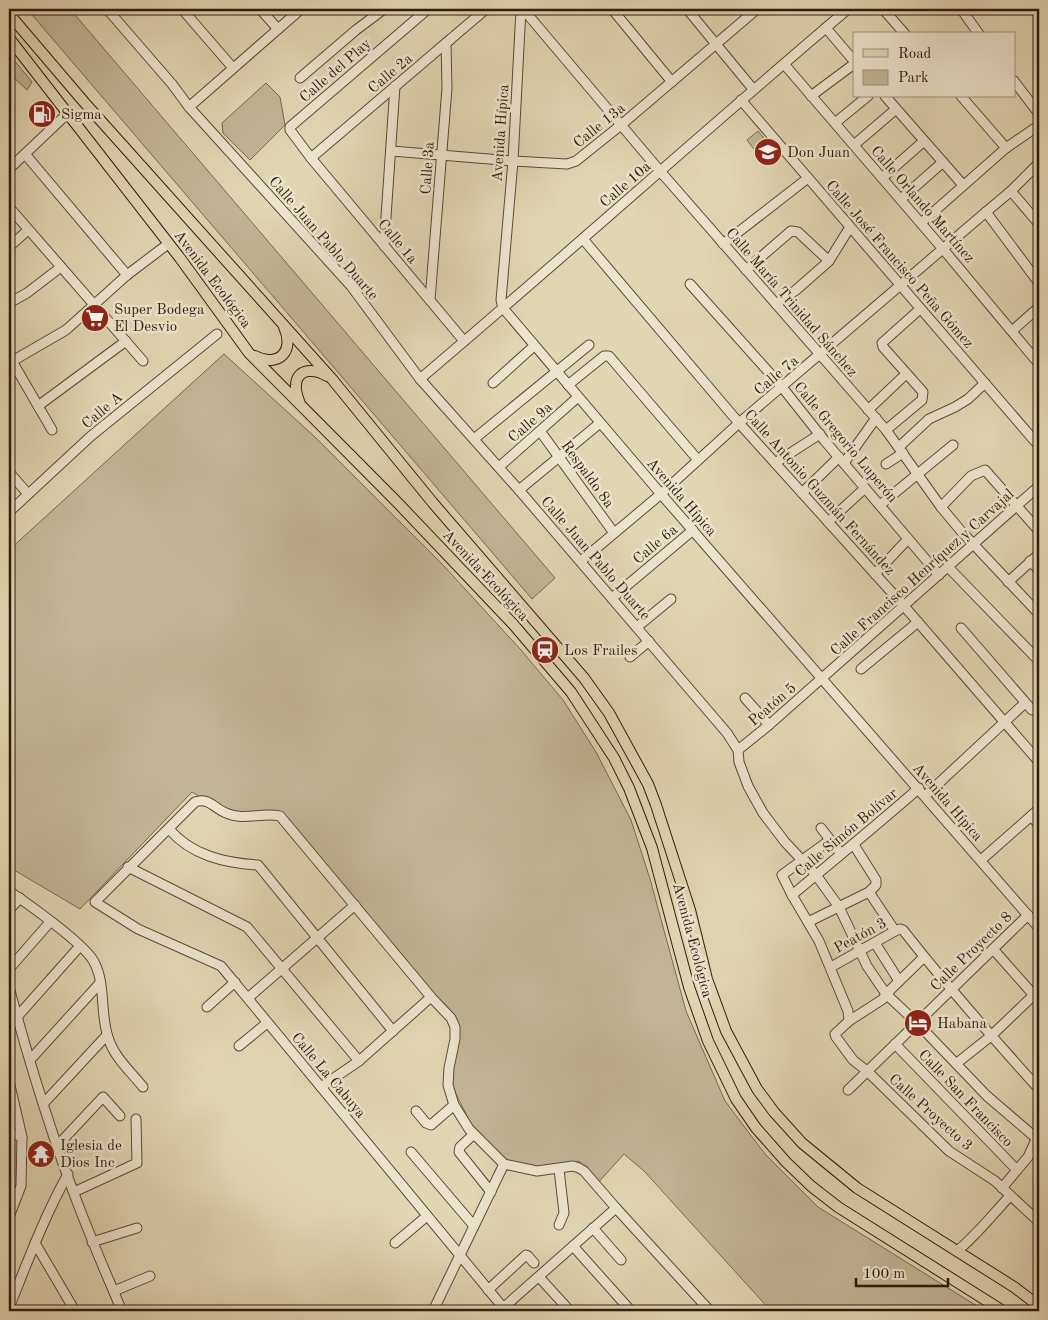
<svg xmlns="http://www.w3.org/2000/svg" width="1048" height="1320" font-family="'Old Standard TT',serif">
  <rect width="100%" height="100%" fill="#e1d6b2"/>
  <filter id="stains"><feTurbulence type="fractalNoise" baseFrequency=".004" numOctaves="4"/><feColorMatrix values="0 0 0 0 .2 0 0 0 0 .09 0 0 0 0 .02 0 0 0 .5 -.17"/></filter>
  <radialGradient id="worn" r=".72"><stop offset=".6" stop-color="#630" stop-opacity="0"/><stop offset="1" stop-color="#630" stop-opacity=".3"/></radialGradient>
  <!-- green -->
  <g fill="#c2b696" stroke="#776951">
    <path d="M 27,9 L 70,9 L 555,578 L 532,599 Z"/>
    <path d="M 9,54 L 32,82 L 27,90 L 9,73 Z"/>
    <path d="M 266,83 L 280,97 L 285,125 L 250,160 L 223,133 L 222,123 Z"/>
    <path d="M 758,131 L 767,142 L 758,149 L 760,151 L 757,153 L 747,140 Z"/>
    <path d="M 224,354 L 316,438 L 443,565 L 521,650 L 563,700 L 596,752 L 631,820 L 650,879 L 686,1011 L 725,1101 L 765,1154 L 818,1207 L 985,1311 L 771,1311 L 644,1171 L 624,1154 L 597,1184 L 579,1161 L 554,1167 L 528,1166 L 503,1159 L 472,1126 L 451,1084 L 458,1027 L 281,813 L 241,815 L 221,809 L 192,792 L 80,909 L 9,867 L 9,550 Z"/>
  </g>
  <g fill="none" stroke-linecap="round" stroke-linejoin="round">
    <defs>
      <g id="minor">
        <path d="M 107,9 L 172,84 L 189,107 L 351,286 L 420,379 L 519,490 L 727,733 L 738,750 L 739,762 L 748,786 L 763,813 L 785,842 L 816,875 L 839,907 L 867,966 L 886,994 L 917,1023 L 987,1096 L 1036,1138"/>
        <path d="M 182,9 L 233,68"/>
        <path d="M 260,9 L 278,29"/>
        <path d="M 428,9 L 290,127 L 290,130 L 311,158 L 464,341"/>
        <path d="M 521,9 L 513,161 L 501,300 L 503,308 L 661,494 L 1039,928"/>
        <path d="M 523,9 L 660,171 L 886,430 L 941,507 L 961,531 L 1039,614"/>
        <path d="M 612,9 L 672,82"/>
        <path d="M 687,9 L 753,89"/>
        <path d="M 883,9 L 905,34"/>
        <path d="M 961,9 L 979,34"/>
        <path d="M 1036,9 L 1039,16"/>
        <path d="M 826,28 L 854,61"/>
        <path d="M 784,64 L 943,249 L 1039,364"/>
        <path d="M 300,78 L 356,30 L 384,9"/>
        <path d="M 1014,81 L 1039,114"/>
        <path d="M 811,96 L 854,64"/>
        <path d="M 885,96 L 963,185"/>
        <path d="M 961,96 L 1006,148"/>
        <path d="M 741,100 L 1039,446"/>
        <path d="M 189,107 L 301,9"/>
        <path d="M 835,123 L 868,96"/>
        <path d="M 854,145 L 896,109"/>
        <path d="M 392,151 L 513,161 L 567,164 L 576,161 L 621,125 L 757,9"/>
        <path d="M 25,154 L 127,275"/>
        <path d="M 311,158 L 486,9"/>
        <path d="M 9,169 L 68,113"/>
        <path d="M 882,178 L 924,141"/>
        <path d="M 1011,191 L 1039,224"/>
        <path d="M 901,199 L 943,162"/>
        <path d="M 9,207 L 143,361"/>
        <path d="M 986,212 L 1011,191 L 1039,163"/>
        <path d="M 921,223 L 1006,148 L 1035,128 L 1039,127"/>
        <path d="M 583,239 L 739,423 L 904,606 L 1039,762"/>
        <path d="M 723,244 L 808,178"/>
        <path d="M 384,246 L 395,86"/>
        <path d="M 9,247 L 28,230"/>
        <path d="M 746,270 L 791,231 L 798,232 L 829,261"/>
        <path d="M 690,284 L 782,387 L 824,440 L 939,575"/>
        <path d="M 430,300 L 447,88 L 446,43 L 450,40"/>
        <path d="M 9,303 L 27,293 L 61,267"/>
        <path d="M 776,304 L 796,290 L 829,261 L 850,227"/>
        <path d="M 1012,331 L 1039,307"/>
        <path d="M 12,361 L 52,430"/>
        <path d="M 9,363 L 66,330 L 127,275 L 168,244"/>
        <path d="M 420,379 C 564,257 704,131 848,9"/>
        <path d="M 493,383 L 534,346"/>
        <path d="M 568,385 L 604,356 L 609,356 L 698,460"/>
        <path d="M 38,406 L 126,341"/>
        <path d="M 868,410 L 906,374"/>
        <path d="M 886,430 L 922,400 L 923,392 L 883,347 L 882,343 L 920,309"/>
        <path d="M 540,431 L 614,533"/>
        <path d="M 474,439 L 589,345"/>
        <path d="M 899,447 L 929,419 L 955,407 L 968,399 L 985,383"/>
        <path d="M 775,463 L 820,434"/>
        <path d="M 844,463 L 876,418"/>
        <path d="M 886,464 L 903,453"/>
        <path d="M 499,467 L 578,397"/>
        <path d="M 9,472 L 28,494"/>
        <path d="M 519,490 L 600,423"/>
        <path d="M 802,493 L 839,457"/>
        <path d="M 880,505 L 953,445"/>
        <path d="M 941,507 L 971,476 L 985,470 L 1039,531"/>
        <path d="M 9,512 L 91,436 L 217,334"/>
        <path d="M 828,522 L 865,488"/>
        <path d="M 581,561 L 661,494 L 739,423 L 986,212 L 1039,283"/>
        <path d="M 1030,561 L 1039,570"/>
        <path d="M 948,567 L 1039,661"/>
        <path d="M 875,574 L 908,539"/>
        <path d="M 1008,582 L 1039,554"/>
        <path d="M 612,598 L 693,530"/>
        <path d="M 637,627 L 671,599"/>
        <path d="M 961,628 L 1032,710"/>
        <path d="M 630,657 L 649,641"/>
        <path d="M 861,669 L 918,622"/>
        <path d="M 745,698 L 769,725"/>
        <path d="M 738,750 L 769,725 L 1039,486"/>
        <path d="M 925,796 L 1025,703"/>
        <path d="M 1031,816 L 1039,825"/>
        <path d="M 821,828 L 841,854"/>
        <path d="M 169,829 C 191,855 224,863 258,865 L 393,1031"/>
        <path d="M 830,840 L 782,875 L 792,895 L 819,941 L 848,1011 L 849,1021"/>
        <path d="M 981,860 L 1039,809"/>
        <path d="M 128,867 L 247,927 L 359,1061"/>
        <path d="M 9,891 C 27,903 86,945 94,962 C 106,984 100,1014 108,1037 C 113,1056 131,1072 143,1087"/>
        <path d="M 869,892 L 895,931"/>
        <path d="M 792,895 C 834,860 877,825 919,788"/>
        <path d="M 9,910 L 20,898"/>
        <path d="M 808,922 L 869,892 L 876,885 L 876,880 L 854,845"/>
        <path d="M 875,943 L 899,981"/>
        <path d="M 993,949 L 1039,1001"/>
        <path d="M 924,957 L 886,994 L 883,999 L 849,1021 L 835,1034 L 836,1037 L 853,1060 L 867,1071 L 949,1151 L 995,1181 L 1039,1222"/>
        <path d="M 831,967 L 895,931 L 900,929 L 903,930 C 946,985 992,1037 1039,1089"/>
        <path d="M 9,969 L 50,922"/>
        <path d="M 9,987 C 32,1073 59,1160 93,1242 C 102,1265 112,1287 121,1309"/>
        <path d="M 248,998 L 355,905"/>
        <path d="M 207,1007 L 235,982"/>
        <path d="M 17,1017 L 80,946"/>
        <path d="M 895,1044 L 1017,1170"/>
        <path d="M 239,1046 L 267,1023"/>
        <path d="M 30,1060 L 100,983"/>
        <path d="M 957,1063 L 991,1036 L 1039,990"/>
        <path d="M 9,1081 L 22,1137 L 21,1186 L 9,1217"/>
        <path d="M 321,1087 L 359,1061 L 431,997"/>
        <path d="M 848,1090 L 1028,915"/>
        <path d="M 44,1103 L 107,1035"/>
        <path d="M 416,1111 L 426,1123 L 431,1125 L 454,1105"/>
        <path d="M 9,1132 L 22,1137"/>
        <path d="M 474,1134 L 460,1147 L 459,1152 L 491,1192"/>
        <path d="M 58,1145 L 103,1097 L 120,1116"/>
        <path d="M 411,1152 L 474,1226"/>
        <path d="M 1002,1188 L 1028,1157 L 1039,1133"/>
        <path d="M 74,1192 L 137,1163 L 136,1119"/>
        <path d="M 559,1225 L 564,1213 L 559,1169"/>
        <path d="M 593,1228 L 621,1260"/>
        <path d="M 92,1242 L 137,1228"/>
        <path d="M 35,1243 L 75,1311"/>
        <path d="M 395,1243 L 427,1216"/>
        <path d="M 573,1246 L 631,1311"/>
        <path d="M 957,1251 C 976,1236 993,1214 1010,1196"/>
        <path d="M 539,1277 L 570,1311"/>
        <path d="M 488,1290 L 526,1255 L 528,1256 L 534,1263"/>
        <path d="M 114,1291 L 150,1276"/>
        <path d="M 9,1308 C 27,1263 44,1217 68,1174"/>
        <path d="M 503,1308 L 616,1208"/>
        <path d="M 433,1311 L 504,1164"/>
        <path d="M 506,1311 L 221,966 L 138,929 L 95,902 L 195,802 C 208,797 214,808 226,813 C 244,821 262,812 280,816 L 431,997 L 451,1018 L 455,1027 L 455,1039 L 449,1068 L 448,1085 L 454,1105 L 469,1129 L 504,1164 L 537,1171 L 573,1166 L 579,1168 L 584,1171 L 616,1208 L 710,1311"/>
      </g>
      <g id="major">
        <path d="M 9,14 L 84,102 L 332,379 L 433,503 L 584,678 L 609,713 L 648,784 L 656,805 L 690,910 L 707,979 L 726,1031 L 757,1089 L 774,1112 L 802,1143 L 857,1188 L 1014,1287 L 1039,1306"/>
        <path d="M 9,38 L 180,258 L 249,353 L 396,501 L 513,624 L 571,692 L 614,758 L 629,788 L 652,848 L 689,987 L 708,1041 L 736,1099 L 756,1128 L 786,1162 L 811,1186 L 838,1207 L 1003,1311"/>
        <path d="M 255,356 C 279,368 295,351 284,327"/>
        <path d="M 300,404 C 298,398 295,391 296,385 C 297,367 316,369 327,376"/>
      </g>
    </defs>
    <!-- minor casing -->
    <use href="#minor" stroke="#594a36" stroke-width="11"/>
    <!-- major casing -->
    <use href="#major" stroke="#2c1c0c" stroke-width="12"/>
    <!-- minor -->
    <use href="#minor" stroke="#ece4cd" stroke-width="9"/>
    <!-- major -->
    <use href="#major" stroke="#e1d6b2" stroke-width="10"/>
  </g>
  <!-- icons -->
  <defs>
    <symbol id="fuel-disc" viewBox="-11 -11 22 22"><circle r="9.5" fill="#8f2418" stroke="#ece4cd"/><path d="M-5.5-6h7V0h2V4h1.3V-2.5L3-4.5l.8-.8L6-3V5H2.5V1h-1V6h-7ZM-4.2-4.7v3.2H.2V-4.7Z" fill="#fff"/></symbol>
    <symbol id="school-disc" viewBox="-11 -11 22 22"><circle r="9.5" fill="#8f2418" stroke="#ece4cd"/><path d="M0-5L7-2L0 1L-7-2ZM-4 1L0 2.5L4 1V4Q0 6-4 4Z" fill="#fff"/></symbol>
    <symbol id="supermarket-disc" viewBox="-11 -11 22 22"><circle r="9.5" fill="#8f2418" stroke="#ece4cd"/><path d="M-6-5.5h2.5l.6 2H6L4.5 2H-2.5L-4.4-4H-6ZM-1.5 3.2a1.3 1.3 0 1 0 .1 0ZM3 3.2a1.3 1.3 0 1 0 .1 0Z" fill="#fff"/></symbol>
    <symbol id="station-disc" viewBox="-11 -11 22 22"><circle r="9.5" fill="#8f2418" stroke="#ece4cd"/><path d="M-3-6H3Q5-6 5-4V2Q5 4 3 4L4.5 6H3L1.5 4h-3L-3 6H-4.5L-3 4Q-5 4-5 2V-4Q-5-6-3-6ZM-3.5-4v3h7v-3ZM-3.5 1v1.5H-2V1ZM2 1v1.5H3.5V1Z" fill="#fff"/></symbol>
    <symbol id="hotel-disc" viewBox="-11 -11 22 22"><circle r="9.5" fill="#8f2418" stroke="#ece4cd"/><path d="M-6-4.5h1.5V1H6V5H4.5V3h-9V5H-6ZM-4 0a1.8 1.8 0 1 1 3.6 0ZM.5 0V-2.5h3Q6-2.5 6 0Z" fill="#fff"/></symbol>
    <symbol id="temple-disc" viewBox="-11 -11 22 22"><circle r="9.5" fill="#8f2418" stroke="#ece4cd"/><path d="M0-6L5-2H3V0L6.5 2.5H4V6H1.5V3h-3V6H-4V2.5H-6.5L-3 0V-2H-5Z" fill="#fff"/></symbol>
  </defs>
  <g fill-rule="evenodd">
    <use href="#fuel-disc" x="26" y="98" width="32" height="32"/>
    <use href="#school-disc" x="752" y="136" width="32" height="32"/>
    <use href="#supermarket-disc" x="79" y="302" width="32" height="32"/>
    <use href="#station-disc" x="529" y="634" width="32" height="32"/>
    <use href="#hotel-disc" x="902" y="1007" width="32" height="32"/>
    <use href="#temple-disc" x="25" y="1138" width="32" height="32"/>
  </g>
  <g text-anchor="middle" stroke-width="5" stroke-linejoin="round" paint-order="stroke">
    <!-- street labels -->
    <g font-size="15" fill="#2c1c0c" stroke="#ece4cd">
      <text transform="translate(335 70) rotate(-41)" y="5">Calle del Play</text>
      <text transform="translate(390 73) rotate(-40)" y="5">Calle 2a</text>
      <text transform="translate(599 125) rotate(-39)" y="5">Calle 13a</text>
      <text transform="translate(500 133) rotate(-86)" y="5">Avenida Hípica</text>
      <text transform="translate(427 168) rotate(-86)" y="5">Calle 3a</text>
      <text transform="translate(625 184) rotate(-41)" y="5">Calle 10a</text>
      <text transform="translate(923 204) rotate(49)" y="5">Calle Orlando Martínez</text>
      <text transform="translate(324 238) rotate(49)" y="5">Calle Juan Pablo Duarte</text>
      <text transform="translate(398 241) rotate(50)" y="5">Calle 1a</text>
      <text transform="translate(900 264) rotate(49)" y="5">Calle José Francisco Peña Gómez</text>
      <text transform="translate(213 279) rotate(53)" y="5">Avenida Ecológica</text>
      <text transform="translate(792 302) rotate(49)" y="5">Calle María Trinidad Sánchez</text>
      <text transform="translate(776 375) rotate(-40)" y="5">Calle 7a</text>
      <text transform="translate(102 410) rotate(-40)" y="5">Calle A</text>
      <text transform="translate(530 422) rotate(-41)" y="5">Calle 9a</text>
      <text transform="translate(846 442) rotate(50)" y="5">Calle Gregorio Luperón</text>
      <text transform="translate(588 474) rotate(54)" y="5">Respaldo 8a</text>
      <text transform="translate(820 492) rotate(48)" y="5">Calle Antonio Guzmán Fernández</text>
      <text transform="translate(682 497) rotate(49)" y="5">Avenida Hípica</text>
      <text transform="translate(655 544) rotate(-40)" y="5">Calle 6a</text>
      <text transform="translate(596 558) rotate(49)" y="5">Calle Juan Pablo Duarte</text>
      <text transform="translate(922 572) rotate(-42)" y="5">Calle Francisco Henríquez y Carvajal</text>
      <text transform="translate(486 575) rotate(47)" y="5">Avenida Ecológica</text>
      <text transform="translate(772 704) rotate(-41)" y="5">Peatón 5</text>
      <text transform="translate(948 802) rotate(49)" y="5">Avenida Hípica</text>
      <text transform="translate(846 832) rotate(-40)" y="5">Calle Simón Bolívar</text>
      <text transform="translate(860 935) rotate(-29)" y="5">Peatón 3</text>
      <text transform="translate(693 940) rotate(75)" y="5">Avenida Ecológica</text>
      <text transform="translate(971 951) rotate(-44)" y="5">Calle Proyecto 8</text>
      <text transform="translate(329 1075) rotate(50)" y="5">Calle La Cabuya</text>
      <text transform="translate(966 1098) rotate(46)" y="5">Calle San Francisco</text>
      <text transform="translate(931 1112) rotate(42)" y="5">Calle Proyecto 3</text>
    </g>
    <!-- poi labels -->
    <g font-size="15" fill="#2c1c0c" stroke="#ece4cd" text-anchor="start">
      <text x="61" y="119">Sigma</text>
      <text x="787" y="157">Don Juan</text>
      <text x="114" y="314">Super Bodega<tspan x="114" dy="17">El Desvio</tspan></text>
      <text x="564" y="655">Los Frailes</text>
      <text x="937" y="1028">Habana</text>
      <text x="60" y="1150">Iglesia de<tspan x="60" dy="17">Dios Inc</tspan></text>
    </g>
  </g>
  <!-- margin -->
  <rect width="1048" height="1320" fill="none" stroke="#e1d6b2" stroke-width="30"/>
  <rect x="10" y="10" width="1028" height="1300" fill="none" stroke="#2c1c0c" stroke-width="2.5"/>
  <rect x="15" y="15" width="1018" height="1290" fill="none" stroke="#2c1c0c"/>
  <!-- legend -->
  <rect x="853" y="32" width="162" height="65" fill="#ece4cd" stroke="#9f9480"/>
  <rect x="863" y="49" width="25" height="8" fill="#e1d6b2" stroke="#9f9480"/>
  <text x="898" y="58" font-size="15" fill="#2c1c0c">Road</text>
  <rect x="863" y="70" width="25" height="15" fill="#c2b696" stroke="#9f9480"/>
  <text x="898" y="82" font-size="15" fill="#2c1c0c">Park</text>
  <!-- scale -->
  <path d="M856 1278v8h92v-8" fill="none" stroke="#2c1c0c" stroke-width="2.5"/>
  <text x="863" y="1278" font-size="15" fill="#2c1c0c" stroke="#ece4cd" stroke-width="4" paint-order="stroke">100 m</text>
  <rect width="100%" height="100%" filter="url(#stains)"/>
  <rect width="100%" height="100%" fill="url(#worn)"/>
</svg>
